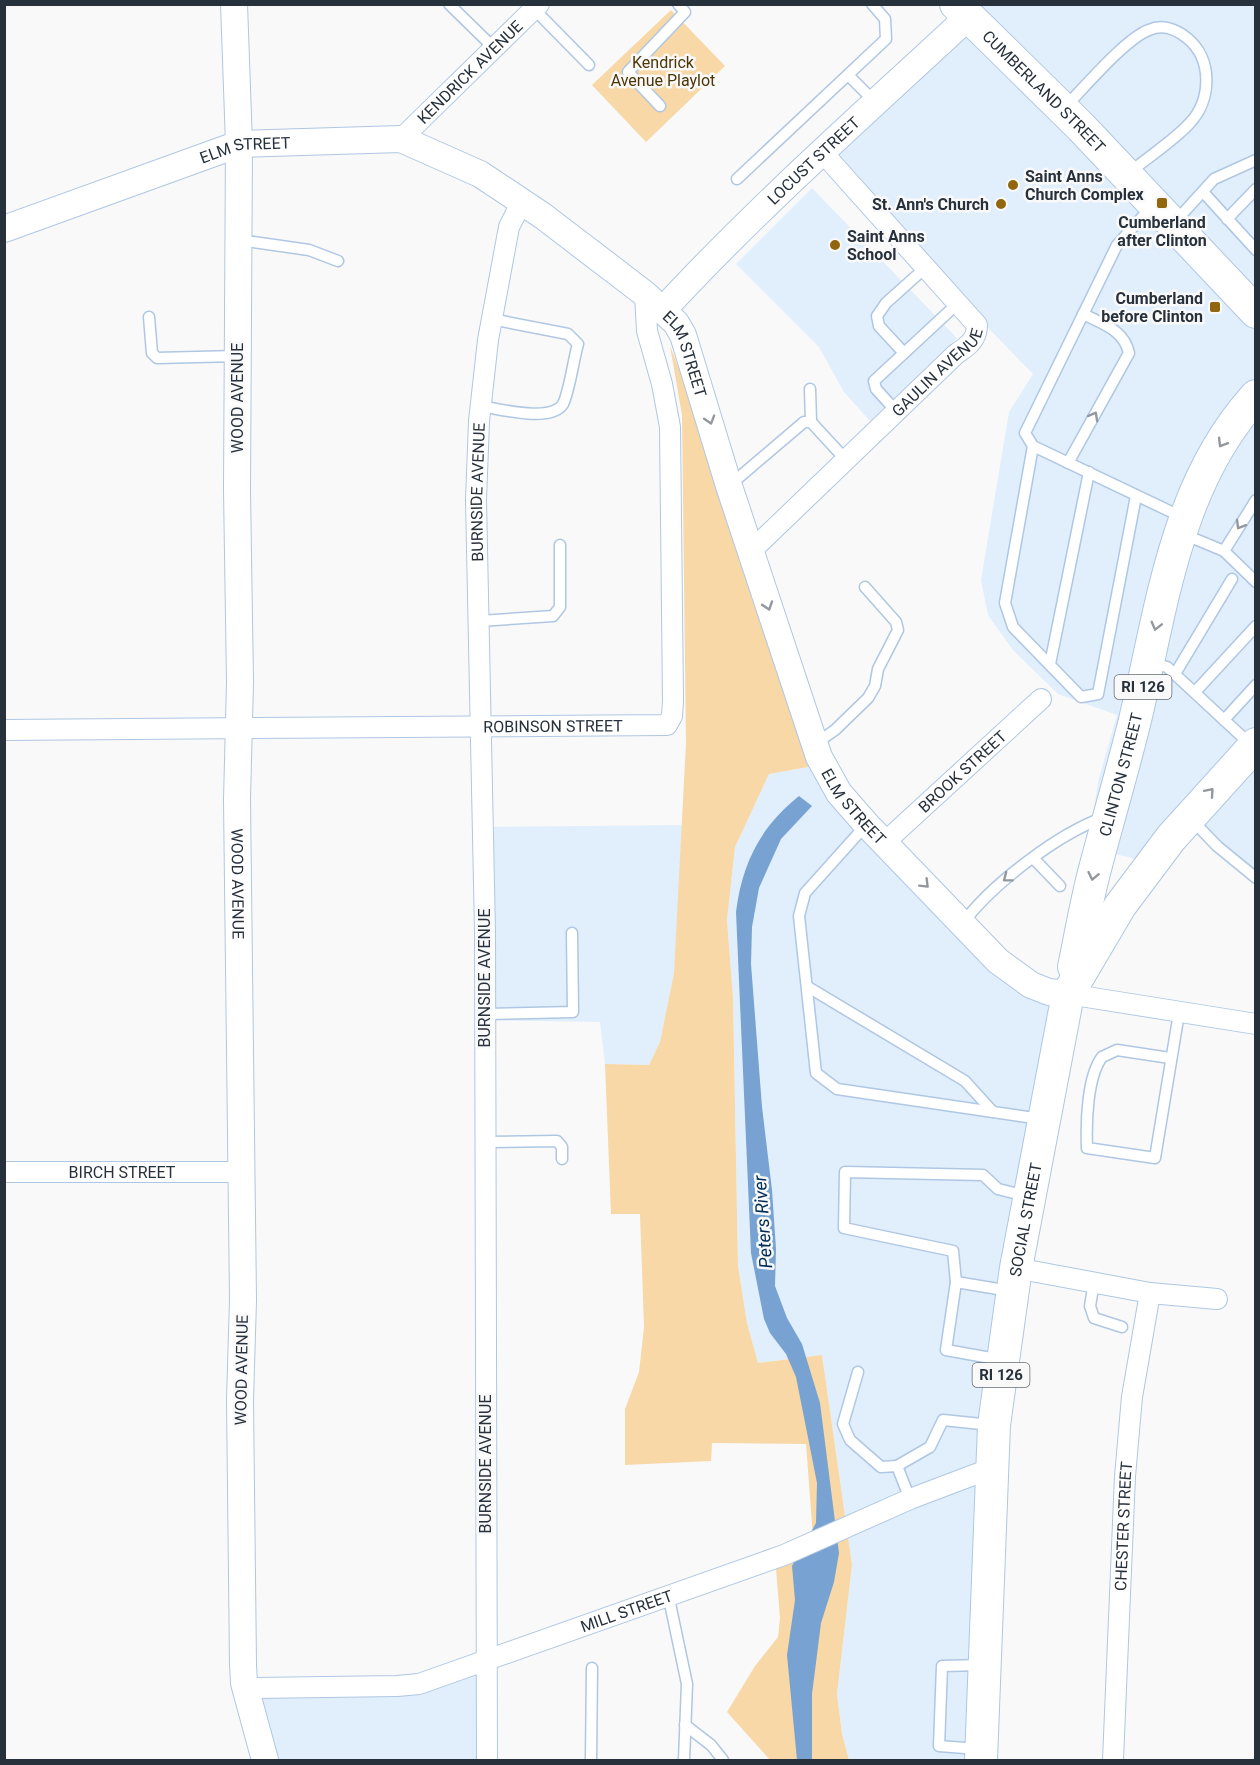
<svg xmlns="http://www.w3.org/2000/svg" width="1260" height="1765" font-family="Roboto,sans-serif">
  <rect width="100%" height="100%" fill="#f9f9f9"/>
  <!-- built -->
  <g fill="#e1eefc">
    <path d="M 950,5 L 1255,5 L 1255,883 L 1190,821 L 1136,859 L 1087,847 L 1099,778 L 1117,715 L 1058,694 L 1013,650 L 988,615 L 981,580 L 1009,412 L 1033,374 L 822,157 L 971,28 Z"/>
    <path d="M 812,188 L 957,338 L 870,421 L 844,392 L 819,347 L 736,264 Z"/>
    <path d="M 819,765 L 1001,961 L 1066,997 L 1014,1278 L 982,1760 L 849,1760 L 842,1734 L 837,1694 L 852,1565 L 822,1355 L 758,1363 L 747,1323 L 738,1266 L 733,998 L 727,920 L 735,847 L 769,774 Z"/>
    <path d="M 684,825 L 674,973 L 660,1042 L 649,1065 L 605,1064 L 600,1022 L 486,1020 L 479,827 Z"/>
    <path d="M 483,1664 L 487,1760 L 264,1760 L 249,1690 L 411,1686 Z"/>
  </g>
  <!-- green -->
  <g fill="#f7d8a6">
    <path d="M 671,10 L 725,66 L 646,142 L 592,85 Z"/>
    <path d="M 670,346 L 733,509 L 819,765 L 769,774 L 735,847 L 727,920 L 733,998 L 738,1266 L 747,1323 L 758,1363 L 822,1355 L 852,1565 L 837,1694 L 842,1734 L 849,1760 L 770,1760 L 727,1712 L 755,1666 L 778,1637 L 780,1618 L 775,1557 L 813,1537 L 806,1444 L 712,1443 L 711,1461 L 625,1465 L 625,1409 L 639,1372 L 644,1327 L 640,1214 L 611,1214 L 605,1064 L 649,1065 L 660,1042 L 674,973 L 686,743 L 682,415 Z"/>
  </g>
  <!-- water -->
  <path fill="#77a2d1" d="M 799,796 L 812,806 L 781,839 L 759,888 L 752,927 L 751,964 L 762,1107 L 772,1190 L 776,1249 L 775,1286 L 787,1318 L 802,1344 L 820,1403 L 839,1553 L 834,1582 L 821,1623 L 812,1694 L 812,1760 L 797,1760 L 787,1655 L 795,1600 L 792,1566 L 816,1523 L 817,1483 L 796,1377 L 786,1354 L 770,1333 L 764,1319 L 751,1253 L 736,912 C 742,864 760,827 799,796 Z"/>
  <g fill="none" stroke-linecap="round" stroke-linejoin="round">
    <defs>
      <g id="service">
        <path d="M 449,4 L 494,48"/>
        <path d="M 534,9 L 589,65"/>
        <path d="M 848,75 L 876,103"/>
        <path d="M 660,106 L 628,72 L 685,12 L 678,4"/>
        <path d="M 1065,107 C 1084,88 1126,38 1149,30 C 1162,24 1176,29 1187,38 C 1213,59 1212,100 1189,124 C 1172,142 1148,157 1129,173"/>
        <path d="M 737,179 L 886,39 L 885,19 L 872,4"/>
        <path d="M 1204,193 L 1256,250"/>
        <path d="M 1153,205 L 1117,245 L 1025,433 L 1033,446 L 1182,517"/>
        <path d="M 1227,219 L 1256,189"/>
        <path d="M 1174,223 L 1214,179 L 1256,160"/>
        <path d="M 239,240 L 309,250 L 338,261"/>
        <path d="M 149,317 L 152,353 L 157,358 L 237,356"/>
        <path d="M 904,353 L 879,326 L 877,316 L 886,303 L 925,268"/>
        <path d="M 810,389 L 811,422"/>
        <path d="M 481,406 C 500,409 551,423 563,404 C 569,393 574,357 578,344 L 568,334 L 491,319"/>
        <path d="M 897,412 L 876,389 L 874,381 L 957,304"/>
        <path d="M 1033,446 L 1005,603 L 1013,627 L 1081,697 L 1098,694 L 1136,496"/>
        <path d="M 1068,463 L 1129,353 C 1124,330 1103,324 1083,314"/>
        <path d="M 730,485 L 804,422 L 811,422 L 846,460"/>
        <path d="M 1183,534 L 1224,551 L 1256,582"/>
        <path d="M 1224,551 L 1256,500"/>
        <path d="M 480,621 L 553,616 L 560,607 L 560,545"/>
        <path d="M 1150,662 L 1167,667 L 1250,744"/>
        <path d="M 1050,664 L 1089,472"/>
        <path d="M 1175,674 L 1232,579"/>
        <path d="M 1195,692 L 1256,626"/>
        <path d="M 1224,720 L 1256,685"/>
        <path d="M 815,744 L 835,730 L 868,698 L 875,686 L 878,669 L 898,630 L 896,622 L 865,587"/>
        <path d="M 1192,820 L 1217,846 L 1256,878"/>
        <path d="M 866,825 L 805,893 L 799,916 L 816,1073 L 837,1089 L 1041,1119"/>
        <path d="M 1034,859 L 1060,886"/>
        <path d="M 963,923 C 992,884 1059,833 1105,817"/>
        <path d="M 808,987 L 965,1081 L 993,1112"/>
        <path d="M 484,1014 L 573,1012 L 572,933"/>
        <path d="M 1170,1058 L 1117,1050 L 1102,1057 C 1087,1077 1086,1123 1087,1148 L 1155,1158 L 1179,1013"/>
        <path d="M 484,1142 L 557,1141 L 562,1147 L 562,1159"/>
        <path d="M 956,1282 L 1010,1291"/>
        <path d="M 1094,1282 L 1090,1306 L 1094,1318 L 1122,1327"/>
        <path d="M 1002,1360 L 946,1350 L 956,1282 L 953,1251 L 844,1228 L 845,1172 L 983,1175 L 998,1189 L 1026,1196"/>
        <path d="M 858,1372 L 843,1424 L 850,1440 L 881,1467 L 897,1466 L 910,1499"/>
        <path d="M 897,1466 L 930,1447 L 943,1420 L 991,1425"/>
        <path d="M 668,1594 L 687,1684 L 684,1760"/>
        <path d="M 685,1725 L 711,1745 L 723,1760"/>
        <path d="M 978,1749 L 939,1746 L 942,1666 L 982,1665"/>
        <path d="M 591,1760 L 592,1668"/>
      </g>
      <g id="minor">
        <path id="s1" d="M 401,139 L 539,4"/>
        <path id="s2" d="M 750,552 L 956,354 C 968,346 977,340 977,325 L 823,153"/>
        <path id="s3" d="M 4,730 L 667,725 L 672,716 L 673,701 L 670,427 L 662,384 L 647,331 L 645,294"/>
        <path id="s4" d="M 884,843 L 1041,699"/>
        <path d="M 1068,994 L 1256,1024"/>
        <path id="s5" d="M 4,1172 L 241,1172"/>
        <path d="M 1016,1268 L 1150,1293 L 1217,1299"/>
        <path id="s6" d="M 246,1688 L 397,1686 L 419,1684 L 784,1555 L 910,1499 L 992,1468"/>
        <path id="s7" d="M 487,1760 L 485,932 L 476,500 L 479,421 L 488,340 L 509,227 L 522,201"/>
        <path id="s8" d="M 1113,1760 L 1125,1476 L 1132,1397 L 1150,1293"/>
      </g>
      <g id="tertiary">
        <path id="s9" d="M 234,4 L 239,144 L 237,490 L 240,682 L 237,800 L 243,1300 L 240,1400 L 243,1665 L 244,1683 L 265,1760"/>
        <path id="s10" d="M 4,229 L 239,144 L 401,139 L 480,174 L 543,216 L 645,294 L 676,323 L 683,335 L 729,486 L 819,757 L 839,793 L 867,825 L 998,961 L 1031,985 L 1049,992 L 1068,994"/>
        <path id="s11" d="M 663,310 C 758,207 865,113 968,17"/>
      </g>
      <g id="primary">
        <path id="s12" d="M 956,4 L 1081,127 L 1256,312"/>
        <path id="s13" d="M 1074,967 C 1081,933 1087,898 1096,865 C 1109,816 1123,769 1135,720 C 1162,608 1175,485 1256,396"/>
        <path id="s14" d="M 981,1760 L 994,1425 L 1016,1268 L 1068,994 L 1120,906 L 1171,838 L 1256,744"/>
      </g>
    </defs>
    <!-- service casing -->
    <use href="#service" stroke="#afc7e3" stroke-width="13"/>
    <!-- minor casing -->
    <use href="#minor" stroke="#afc7e3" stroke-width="22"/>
    <!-- tertiary casing -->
    <use href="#tertiary" stroke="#afc7e3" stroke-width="28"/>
    <!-- primary casing -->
    <use href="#primary" stroke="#afc7e3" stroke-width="34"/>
    <!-- service -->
    <use href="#service" stroke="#fff" stroke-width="10"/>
    <!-- minor -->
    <use href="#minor" stroke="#fff" stroke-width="20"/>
    <!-- tertiary -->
    <use href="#tertiary" stroke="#fff" stroke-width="26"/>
    <!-- primary -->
    <use href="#primary" stroke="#fff" stroke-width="32"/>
  </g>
  <!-- one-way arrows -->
  <defs><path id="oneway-chevron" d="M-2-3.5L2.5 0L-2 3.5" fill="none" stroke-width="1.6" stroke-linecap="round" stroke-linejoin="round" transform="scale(1.5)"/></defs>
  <g stroke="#93989e">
    <use href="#oneway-chevron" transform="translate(1094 416) rotate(-61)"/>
    <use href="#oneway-chevron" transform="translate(710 420) rotate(73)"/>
    <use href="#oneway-chevron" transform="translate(1222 443) rotate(121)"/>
    <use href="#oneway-chevron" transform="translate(1240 525) rotate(121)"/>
    <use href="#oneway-chevron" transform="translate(768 606) rotate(71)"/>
    <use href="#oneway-chevron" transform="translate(1156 626) rotate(104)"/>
    <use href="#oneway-chevron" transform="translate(1210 792) rotate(-49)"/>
    <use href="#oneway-chevron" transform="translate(1093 876) rotate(102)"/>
    <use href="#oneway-chevron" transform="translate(1007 878) rotate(143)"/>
    <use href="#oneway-chevron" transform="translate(925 884) rotate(45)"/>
  </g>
  <!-- markers -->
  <g fill="#91660f" stroke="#f9f9f9" stroke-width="2">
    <circle cx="1013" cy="185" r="6"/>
    <rect x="1156" y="197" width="12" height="12" rx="3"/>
    <circle cx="1001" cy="204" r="6"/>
    <circle cx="835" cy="245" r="6"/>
    <rect x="1209" y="301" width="12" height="12" rx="3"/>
  </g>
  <g text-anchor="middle" stroke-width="5" stroke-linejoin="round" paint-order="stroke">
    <!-- shield labels -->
    <g fill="#f9f9f9" stroke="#666d75" stroke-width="1.5">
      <rect x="1114.5" y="675" width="57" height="24" rx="4.5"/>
      <rect x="972.5" y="1363" width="57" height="24" rx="4.5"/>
    </g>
    <g font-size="15" font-weight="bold" fill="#27313c">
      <text x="1143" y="692">RI 126</text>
      <text x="1001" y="1380">RI 126</text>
    </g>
    <!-- park labels -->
    <g font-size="16" fill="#4d3506" stroke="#f9f9f9">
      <text x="663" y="68">Kendrick<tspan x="663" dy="18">Avenue Playlot</tspan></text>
    </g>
    <!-- street labels -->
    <g font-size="16" fill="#27313c" stroke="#f9f9f9">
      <text dy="6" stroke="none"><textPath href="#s1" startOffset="96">KENDRICK AVENUE</textPath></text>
      <text dy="6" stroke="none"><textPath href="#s12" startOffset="124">CUMBERLAND STREET</textPath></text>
      <text dy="6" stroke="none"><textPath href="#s10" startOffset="255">ELM STREET</textPath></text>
      <text dy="6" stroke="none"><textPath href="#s11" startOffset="212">LOCUST STREET</textPath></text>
      <text dy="6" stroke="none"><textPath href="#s10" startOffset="777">ELM STREET</textPath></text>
      <text dy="6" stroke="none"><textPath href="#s2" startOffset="260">GAULIN AVENUE</textPath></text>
      <text transform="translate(237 398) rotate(-90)" y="6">WOOD AVENUE</text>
      <text dy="6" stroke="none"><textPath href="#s7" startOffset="1268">BURNSIDE AVENUE</textPath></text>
      <text dy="6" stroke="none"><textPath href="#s3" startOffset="549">ROBINSON STREET</textPath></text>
      <text dy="6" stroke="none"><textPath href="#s4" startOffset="106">BROOK STREET</textPath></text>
      <text dy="6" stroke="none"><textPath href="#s13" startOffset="198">CLINTON STREET</textPath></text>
      <text dy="6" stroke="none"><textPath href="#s10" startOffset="1263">ELM STREET</textPath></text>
      <text dy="6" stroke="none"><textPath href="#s9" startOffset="880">WOOD AVENUE</textPath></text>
      <text transform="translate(484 978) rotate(-90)" y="6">BURNSIDE AVENUE</text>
      <text dy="6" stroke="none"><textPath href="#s5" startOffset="118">BIRCH STREET</textPath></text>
      <text dy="6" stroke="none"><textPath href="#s14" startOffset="543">SOCIAL STREET</textPath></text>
      <text transform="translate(241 1370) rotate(-89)" y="6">WOOD AVENUE</text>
      <text transform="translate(485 1464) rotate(-90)" y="6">BURNSIDE AVENUE</text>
      <text dy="6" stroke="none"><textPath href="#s8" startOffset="234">CHESTER STREET</textPath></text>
      <text dy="6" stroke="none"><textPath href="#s6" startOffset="393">MILL STREET</textPath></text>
    </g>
    <!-- poi labels -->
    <g font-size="16" font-weight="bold" fill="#27313c" stroke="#f9f9f9" text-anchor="start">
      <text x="1025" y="182">Saint Anns<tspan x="1025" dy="18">Church Complex</tspan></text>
      <text x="989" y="210" text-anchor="end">St. Ann's Church</text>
      <text x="1162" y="228" text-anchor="middle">Cumberland<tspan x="1162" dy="18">after Clinton</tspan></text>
      <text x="847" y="242">Saint Anns<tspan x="847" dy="18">School</tspan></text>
      <text x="1203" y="304" text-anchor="end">Cumberland<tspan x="1203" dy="18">before Clinton</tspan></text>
    </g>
    <!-- water labels -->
    <g font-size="18" font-style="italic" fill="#002d58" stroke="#f9f9f9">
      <text transform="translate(763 1222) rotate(-94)" y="6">Peters River</text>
    </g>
  </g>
  <!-- border -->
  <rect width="1260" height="1765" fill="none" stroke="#27313c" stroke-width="12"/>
</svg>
